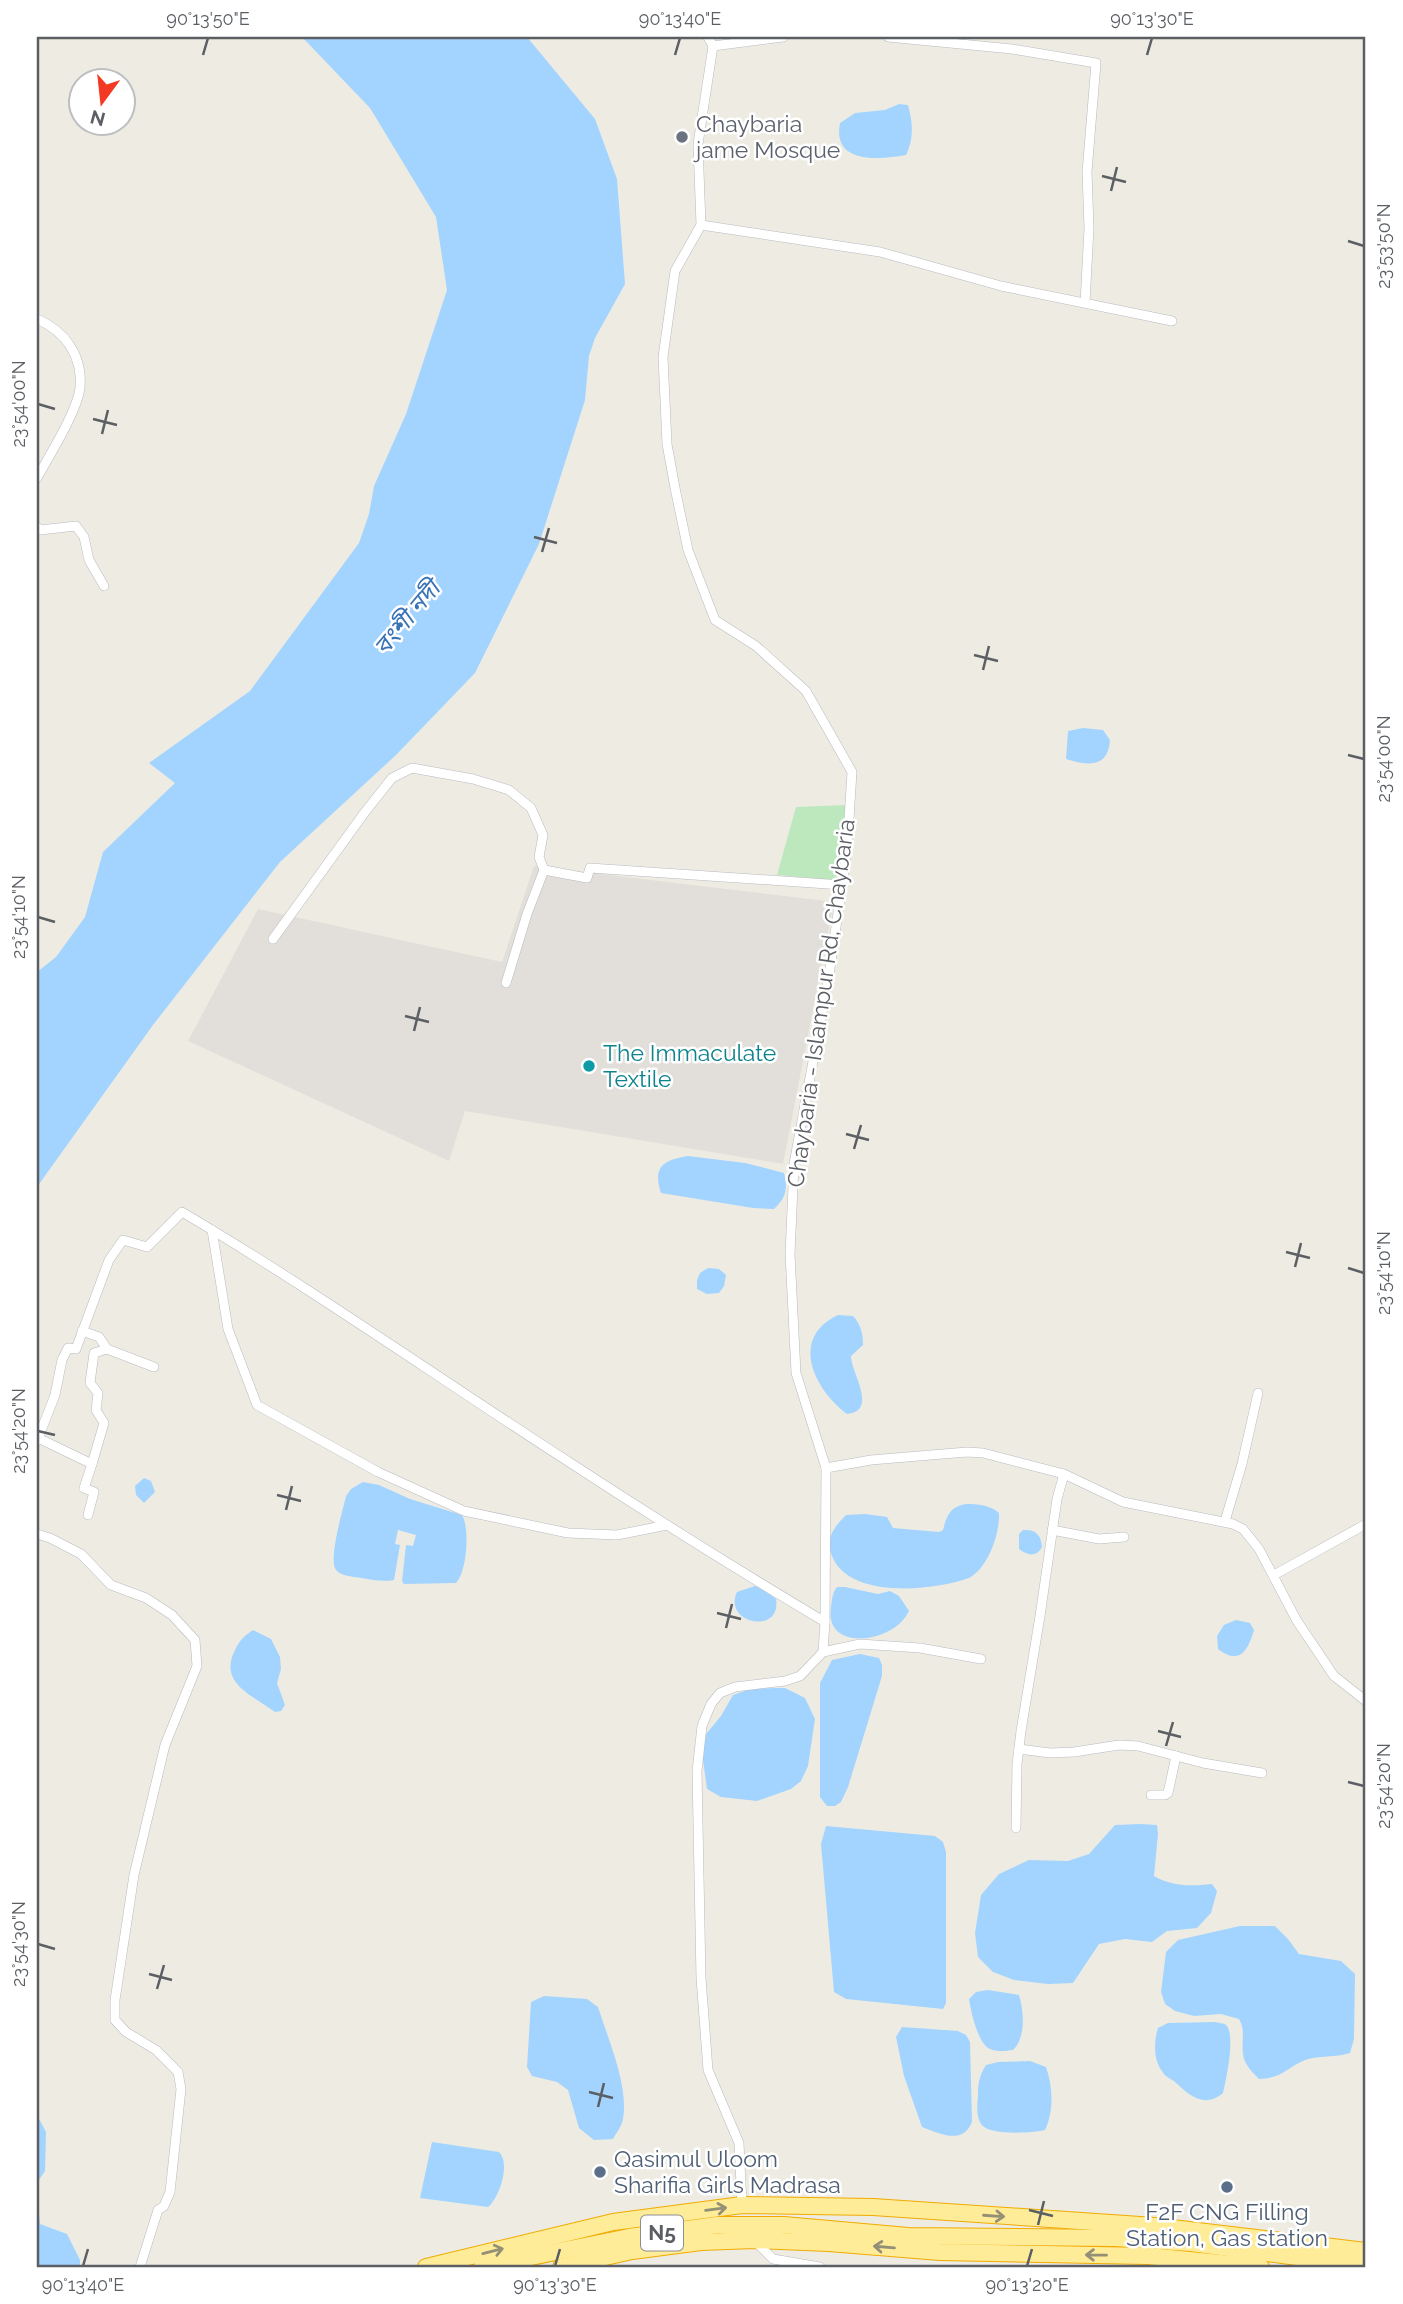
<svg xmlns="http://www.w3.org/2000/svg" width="1403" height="2304" font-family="Raleway,'Noto Sans Bengali',sans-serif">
  <rect width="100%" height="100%" fill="#eeece2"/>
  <!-- industrial -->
  <path fill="#e2dfda" d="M 534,866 L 834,902 L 783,1164 L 465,1111 L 449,1161 L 188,1041 L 258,909 L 502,962 Z"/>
  <!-- green -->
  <path fill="#bde8be" d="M 847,805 L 836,880 L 777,875 L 796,807 Z"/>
  <!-- water -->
  <g fill="#a2d4ff">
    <path d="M 302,37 L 527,37 L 595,119 L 617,179 L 625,284 L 595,338 L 589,356 L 585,400 L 539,544 L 475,673 L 396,755 L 280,862 L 153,1025 L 37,1187 L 37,972 L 56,957 L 85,917 L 103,852 L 175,783 L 149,763 L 250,691 L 359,543 L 369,514 L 374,486 L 406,414 L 447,290 L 436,217 L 370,108 Z"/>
    <path d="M 899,104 L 908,105 C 913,123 914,139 906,155 C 878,160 832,164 840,123 L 855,113 L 885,110 Z"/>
    <path d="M 1083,728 L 1103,730 L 1110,740 C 1108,768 1088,766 1066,759 L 1068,731 Z"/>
    <path d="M 688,1156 L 745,1163 L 784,1173 C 788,1189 786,1198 774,1209 L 753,1208 L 661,1193 C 652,1166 664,1160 688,1156 Z"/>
    <path d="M 708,1268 L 719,1269 L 726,1275 L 724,1286 L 719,1293 L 707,1294 L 697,1289 L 697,1280 L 700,1273 Z"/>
    <path d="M 838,1315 L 853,1316 C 861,1325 863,1333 863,1345 L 851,1356 C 851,1373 879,1411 847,1414 C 814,1389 789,1338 838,1315 Z"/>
    <path d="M 144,1478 L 151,1481 L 155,1492 L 144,1503 L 136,1495 L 135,1486 Z"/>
    <path d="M 363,1482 L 379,1485 L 410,1499 L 462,1515 C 470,1528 467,1572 456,1583 L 404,1584 L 402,1581 L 406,1545 L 413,1546 L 416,1535 L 398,1530 L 395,1544 L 400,1545 L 394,1580 C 383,1582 372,1580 362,1578 C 354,1577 341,1576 336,1570 C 328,1559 343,1510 346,1496 L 351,1489 Z"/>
    <path d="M 966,1504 C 978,1504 990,1505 999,1513 C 1000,1534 988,1568 969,1578 C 933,1591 845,1600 831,1553 C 826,1537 835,1526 846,1515 L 865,1514 L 887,1517 L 893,1528 L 939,1532 L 943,1530 C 947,1515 950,1507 966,1504 Z"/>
    <path d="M 1023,1530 C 1036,1529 1041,1535 1042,1547 C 1036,1558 1027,1555 1019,1549 L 1019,1534 Z"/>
    <path d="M 755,1586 L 761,1588 L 776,1599 C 782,1636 722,1623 737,1592 Z"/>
    <path d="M 837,1587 L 845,1587 L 878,1594 L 890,1591 L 899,1596 L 909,1611 C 894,1644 824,1652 831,1608 C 832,1600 832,1593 837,1587 Z"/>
    <path d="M 1236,1620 L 1250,1623 L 1254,1630 C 1248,1650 1240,1666 1218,1649 L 1217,1636 L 1224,1625 Z"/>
    <path d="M 253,1630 L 271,1639 L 280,1657 L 281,1669 L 277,1683 L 285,1705 L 281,1711 L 275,1712 C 252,1695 218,1683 235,1650 C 240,1640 244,1636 253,1630 Z"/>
    <path d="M 860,1654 L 879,1658 L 882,1665 L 882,1676 L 848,1787 L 841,1802 L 835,1806 L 827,1806 L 820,1797 L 820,1683 L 832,1660 Z"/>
    <path d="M 776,1688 L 785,1688 L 805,1698 L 815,1719 L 808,1766 L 801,1781 L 791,1789 L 757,1801 L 721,1797 L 707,1789 L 702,1753 L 706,1734 L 721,1716 L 733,1695 L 750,1689 Z"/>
    <path d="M 1141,1824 L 1157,1825 L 1158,1834 L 1154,1876 C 1173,1887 1191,1886 1212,1884 L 1217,1891 L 1211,1913 L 1197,1928 L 1167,1931 L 1152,1942 L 1125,1939 L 1099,1944 L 1073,1983 L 1048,1984 L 1014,1980 L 993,1972 L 978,1957 L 975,1933 L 981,1895 L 999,1874 L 1029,1860 L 1068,1861 L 1089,1854 L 1115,1825 Z"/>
    <path d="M 826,1826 L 935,1836 L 943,1842 L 946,1852 L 946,2003 L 943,2009 L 846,1999 L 834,1992 L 821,1844 Z"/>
    <path d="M 1240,1926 L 1275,1926 L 1288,1939 L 1299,1954 L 1341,1961 L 1355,1974 L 1354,2039 L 1350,2053 C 1335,2058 1320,2055 1305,2060 C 1286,2068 1283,2078 1259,2079 C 1252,2072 1244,2064 1243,2054 C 1241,2041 1246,2031 1239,2019 L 1221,2014 L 1194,2016 L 1175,2011 L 1165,2004 L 1161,1992 L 1166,1952 L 1178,1940 Z"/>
    <path d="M 988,1990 L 1019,1995 C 1024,2011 1026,2038 1013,2050 C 1006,2051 997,2052 990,2049 C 978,2044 971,2012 969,1999 L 976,1992 Z"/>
    <path d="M 544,1996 L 587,1999 L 598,2007 C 608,2039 629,2086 623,2119 C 622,2126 616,2133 613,2139 L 594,2140 L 579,2128 L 568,2090 L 557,2082 L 532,2076 L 527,2067 L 531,2002 Z"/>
    <path d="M 1215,2022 C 1218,2023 1224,2023 1226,2025 C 1236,2034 1226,2081 1223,2093 C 1204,2109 1189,2095 1175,2082 C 1171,2079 1164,2076 1162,2071 C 1153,2059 1154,2041 1158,2028 L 1168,2023 Z"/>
    <path d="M 902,2027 L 958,2031 L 966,2035 L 970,2042 L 972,2122 C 963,2145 940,2134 922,2127 L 904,2076 L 896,2037 Z"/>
    <path d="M 1030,2061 L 1046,2067 C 1053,2087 1054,2111 1045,2130 C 1032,2133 989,2136 981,2124 C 976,2116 977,2105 978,2096 C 978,2084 979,2076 986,2065 L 998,2062 Z"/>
    <path d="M 37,2115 L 46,2132 L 45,2171 L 37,2183 Z"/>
    <path d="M 432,2142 L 499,2152 C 511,2164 499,2198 488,2207 L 420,2198 Z"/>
    <path d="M 37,2194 L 40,2224 L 67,2234 L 80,2260 L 80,2267 L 37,2267 Z"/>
  </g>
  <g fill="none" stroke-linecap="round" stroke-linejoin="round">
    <defs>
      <g id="minor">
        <path d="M 708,37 L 713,46"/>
        <path d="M 888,37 L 1012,49 L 1096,63 L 1087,172 L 1089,228 L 1085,303"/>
        <path d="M 713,46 L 698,144 L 701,225 L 675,271 L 663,357 L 667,444 L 675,488 L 688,550 L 715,620 L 756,646 L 806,691 L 852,772 L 847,850 L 829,975 L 794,1164 L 790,1254 L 796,1373 L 826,1468 L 871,1460 L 967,1452 L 983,1453 L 1064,1474 L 1123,1502 L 1233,1524 L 1243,1529 L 1259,1549 L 1297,1621 L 1334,1676 L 1366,1701"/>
        <path d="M 713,46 L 783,37"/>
        <path d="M 701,225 L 880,252 L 1001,286 L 1172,321"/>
        <path d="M 37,319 C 65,331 83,356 80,388 C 77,412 49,456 37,478"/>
        <path d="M 37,527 L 40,530 L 76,526 L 84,537 L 89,560 L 104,586"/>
        <path d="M 273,939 L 365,812 L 392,778 L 412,768 L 473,779 L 509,790 L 531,808 L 543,835 L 539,857 L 544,870"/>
        <path d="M 506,983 L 527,914 L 544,870 L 587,878 L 590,868 L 842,885"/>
        <path d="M 212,1230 L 228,1329 L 257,1405 L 378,1472 L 464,1511 L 568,1533 L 617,1535 L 667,1525"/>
        <path d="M 82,1331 L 99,1337 L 107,1349 L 94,1353 L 90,1383 L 98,1393 L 96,1410 L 104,1423 L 92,1464"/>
        <path d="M 107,1349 L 154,1367"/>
        <path d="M 38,1438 L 92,1464 L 84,1488 L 94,1492 L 88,1515"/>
        <path d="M 37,1441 L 55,1395 L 62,1360 L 68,1348 L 76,1349 L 109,1260 L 123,1240 L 147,1247 L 182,1212 C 314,1290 440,1379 569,1462 C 653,1517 738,1570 825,1622 L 826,1468"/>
        <path d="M 1225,1521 L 1242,1464 L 1258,1393"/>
        <path d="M 1052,1530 L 1099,1539 L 1124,1537"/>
        <path d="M 37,1534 L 50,1538 L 81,1554 L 111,1585 L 146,1598 L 172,1615 L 195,1640 L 197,1666 L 165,1745 L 134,1875 L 115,2000 L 115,2020 L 126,2032 L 156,2050 L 178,2072 L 181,2089 L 170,2192 L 164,2206 L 158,2210 L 140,2267"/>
        <path d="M 1274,1575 L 1366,1524"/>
        <path d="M 823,1652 L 825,1622"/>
        <path d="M 1019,1749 L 1050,1753 L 1074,1752 L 1119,1745 L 1138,1746 L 1203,1763 L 1262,1773"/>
        <path d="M 1151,1795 L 1165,1795 L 1168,1793 L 1176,1756"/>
        <path d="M 1016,1828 L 1017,1764 L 1021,1731 L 1040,1616 L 1057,1499 L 1064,1474"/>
        <path d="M 742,2205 L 739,2143 L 708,2070 L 701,1978 L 697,1771 L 702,1726 L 711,1704 L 720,1693 L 735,1687 L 785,1681 L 800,1676 L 823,1652 L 860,1644 L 920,1648 L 981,1659"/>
        <path d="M 755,2241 L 773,2259 L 820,2267"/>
      </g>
      <g id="trunk">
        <path d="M 426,2267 L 613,2222 L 742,2205 L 873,2207 L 1155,2226 L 1366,2251"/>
        <path d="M 482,2267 L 629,2237 L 717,2225 L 784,2225 L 908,2236 L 1115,2238 L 1191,2243 L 1366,2266"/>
        <path d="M 561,2267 L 632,2251 L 701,2242 L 754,2240 L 829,2243 L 940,2252 L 1148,2256 L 1261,2267"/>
      </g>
    </defs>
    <!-- minor casing -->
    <use href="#minor" stroke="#b8bac0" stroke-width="10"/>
    <!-- trunk casing -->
    <use href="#trunk" stroke="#f1ab00" stroke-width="18"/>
    <!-- minor -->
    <use href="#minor" stroke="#fff" stroke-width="9"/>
    <!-- trunk -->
    <use href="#trunk" stroke="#ffec98" stroke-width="16"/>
  </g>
  <!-- one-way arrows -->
  <defs><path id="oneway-shaft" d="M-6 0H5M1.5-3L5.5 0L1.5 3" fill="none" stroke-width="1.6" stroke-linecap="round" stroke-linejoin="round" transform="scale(1.75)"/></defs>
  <g stroke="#949076">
    <use href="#oneway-shaft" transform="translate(716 2209) rotate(-7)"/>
    <use href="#oneway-shaft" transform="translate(994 2216) rotate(4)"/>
    <use href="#oneway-shaft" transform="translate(884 2247) rotate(-175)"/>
    <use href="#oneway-shaft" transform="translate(493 2251) rotate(-14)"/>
    <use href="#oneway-shaft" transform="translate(1096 2255) rotate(-179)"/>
  </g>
  <!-- ticks -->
  <path fill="none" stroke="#5b5f64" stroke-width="2.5" d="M 203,55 L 208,38M 675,55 L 680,38M 1147,55 L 1152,38M 1102,176 L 1126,182M 1111,191 L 1117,167M 1348,241 L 1364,246M 38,404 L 55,409M 93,419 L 117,425M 102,434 L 108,410M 534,537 L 557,543M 542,552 L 549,528M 974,655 L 998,661M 983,670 L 989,646M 1348,755 L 1364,759M 38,917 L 55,922M 405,1016 L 429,1022M 414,1031 L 420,1007M 846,1134 L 869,1140M 854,1149 L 861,1125M 1286,1252 L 1310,1258M 1295,1267 L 1301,1243M 1348,1268 L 1364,1273M 38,1431 L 55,1435M 277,1495 L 301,1501M 286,1510 L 292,1486M 717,1613 L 741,1619M 726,1628 L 732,1604M 1158,1731 L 1181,1737M 1166,1746 L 1173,1722M 1348,1782 L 1364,1786M 38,1944 L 55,1949M 149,1974 L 172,1980M 157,1989 L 164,1965M 589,2092 L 613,2098M 598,2107 L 604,2083M 1029,2210 L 1053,2216M 1038,2225 L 1044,2201M 83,2266 L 88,2249M 555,2266 L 560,2249M 1027,2266 L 1032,2249"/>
  <!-- markers -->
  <circle fill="#6b7280" stroke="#fff" stroke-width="2.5" cx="682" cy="137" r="7"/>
  <circle fill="#0f9aa8" stroke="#fff" stroke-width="2.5" cx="589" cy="1066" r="7"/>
  <g fill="#5c6f8a" stroke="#fff" stroke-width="2.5">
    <circle cx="600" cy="2172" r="7"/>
    <circle cx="1227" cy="2187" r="7"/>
  </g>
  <g text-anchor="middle" stroke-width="5" stroke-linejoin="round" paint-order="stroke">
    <!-- shield labels -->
    <rect fill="#fff" stroke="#8c8f92" stroke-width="2" x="641" y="2215.5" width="42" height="35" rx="5"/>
    <g font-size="21" font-weight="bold" fill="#5b5f64">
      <text x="662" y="2240">N5</text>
    </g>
    <!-- worship labels -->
    <g font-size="23" fill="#5b616d" stroke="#fff" text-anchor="start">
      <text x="696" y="132">Chaybaria<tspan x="696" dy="26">jame Mosque</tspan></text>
    </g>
    <!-- street labels -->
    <g font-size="23" fill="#5b5f64" stroke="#fff">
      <text transform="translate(821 1003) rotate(-82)" y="8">Chaybaria - Islampur Rd, Chaybaria</text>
    </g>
    <!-- culture labels -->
    <g font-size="23" fill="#0d838f" stroke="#fff" text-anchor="start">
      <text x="603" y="1061">The Immaculate<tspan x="603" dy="26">Textile</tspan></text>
    </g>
    <!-- service labels -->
    <g font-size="23" fill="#4e5e75" stroke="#fff" text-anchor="start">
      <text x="614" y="2167">Qasimul Uloom<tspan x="614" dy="26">Sharifia Girls Madrasa</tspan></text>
      <text x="1227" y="2220" text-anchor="middle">F2F CNG Filling<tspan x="1227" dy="26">Station, Gas station</tspan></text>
    </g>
    <!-- water labels -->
    <g font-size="24" font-style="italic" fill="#3973b7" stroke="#fff">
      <text transform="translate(407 618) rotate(-50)" y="8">বংশী নদী</text>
    </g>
  </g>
  <!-- border -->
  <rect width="1403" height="2304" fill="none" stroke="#ffffff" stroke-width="77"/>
  <!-- north arrow -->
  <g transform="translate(102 102) rotate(195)"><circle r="33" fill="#ffffff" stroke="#bdbfc1" stroke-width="2"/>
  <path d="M0-5L12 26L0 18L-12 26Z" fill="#f33924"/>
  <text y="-10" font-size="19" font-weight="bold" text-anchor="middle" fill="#5b5f64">N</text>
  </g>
  <rect x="38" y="38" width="1326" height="2228" fill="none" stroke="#5b5f64" stroke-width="2.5"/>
  <g font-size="18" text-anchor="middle" fill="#5b5f64">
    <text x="208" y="25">90°13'50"E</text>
    <text x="680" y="25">90°13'40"E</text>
    <text x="1152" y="25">90°13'30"E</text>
    <text transform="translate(1384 246) rotate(-90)" y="6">23°53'50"N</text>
    <text transform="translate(19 404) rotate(-90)" y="6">23°54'00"N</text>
    <text transform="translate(1384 759) rotate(-90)" y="6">23°54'00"N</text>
    <text transform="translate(19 917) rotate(-90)" y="6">23°54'10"N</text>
    <text transform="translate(1384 1273) rotate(-90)" y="6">23°54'10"N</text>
    <text transform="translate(19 1431) rotate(-90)" y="6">23°54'20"N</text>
    <text transform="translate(1384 1786) rotate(-90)" y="6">23°54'20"N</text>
    <text transform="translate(19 1944) rotate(-90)" y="6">23°54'30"N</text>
    <text x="83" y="2291">90°13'40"E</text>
    <text x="555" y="2291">90°13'30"E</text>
    <text x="1027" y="2291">90°13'20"E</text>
  </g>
</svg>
